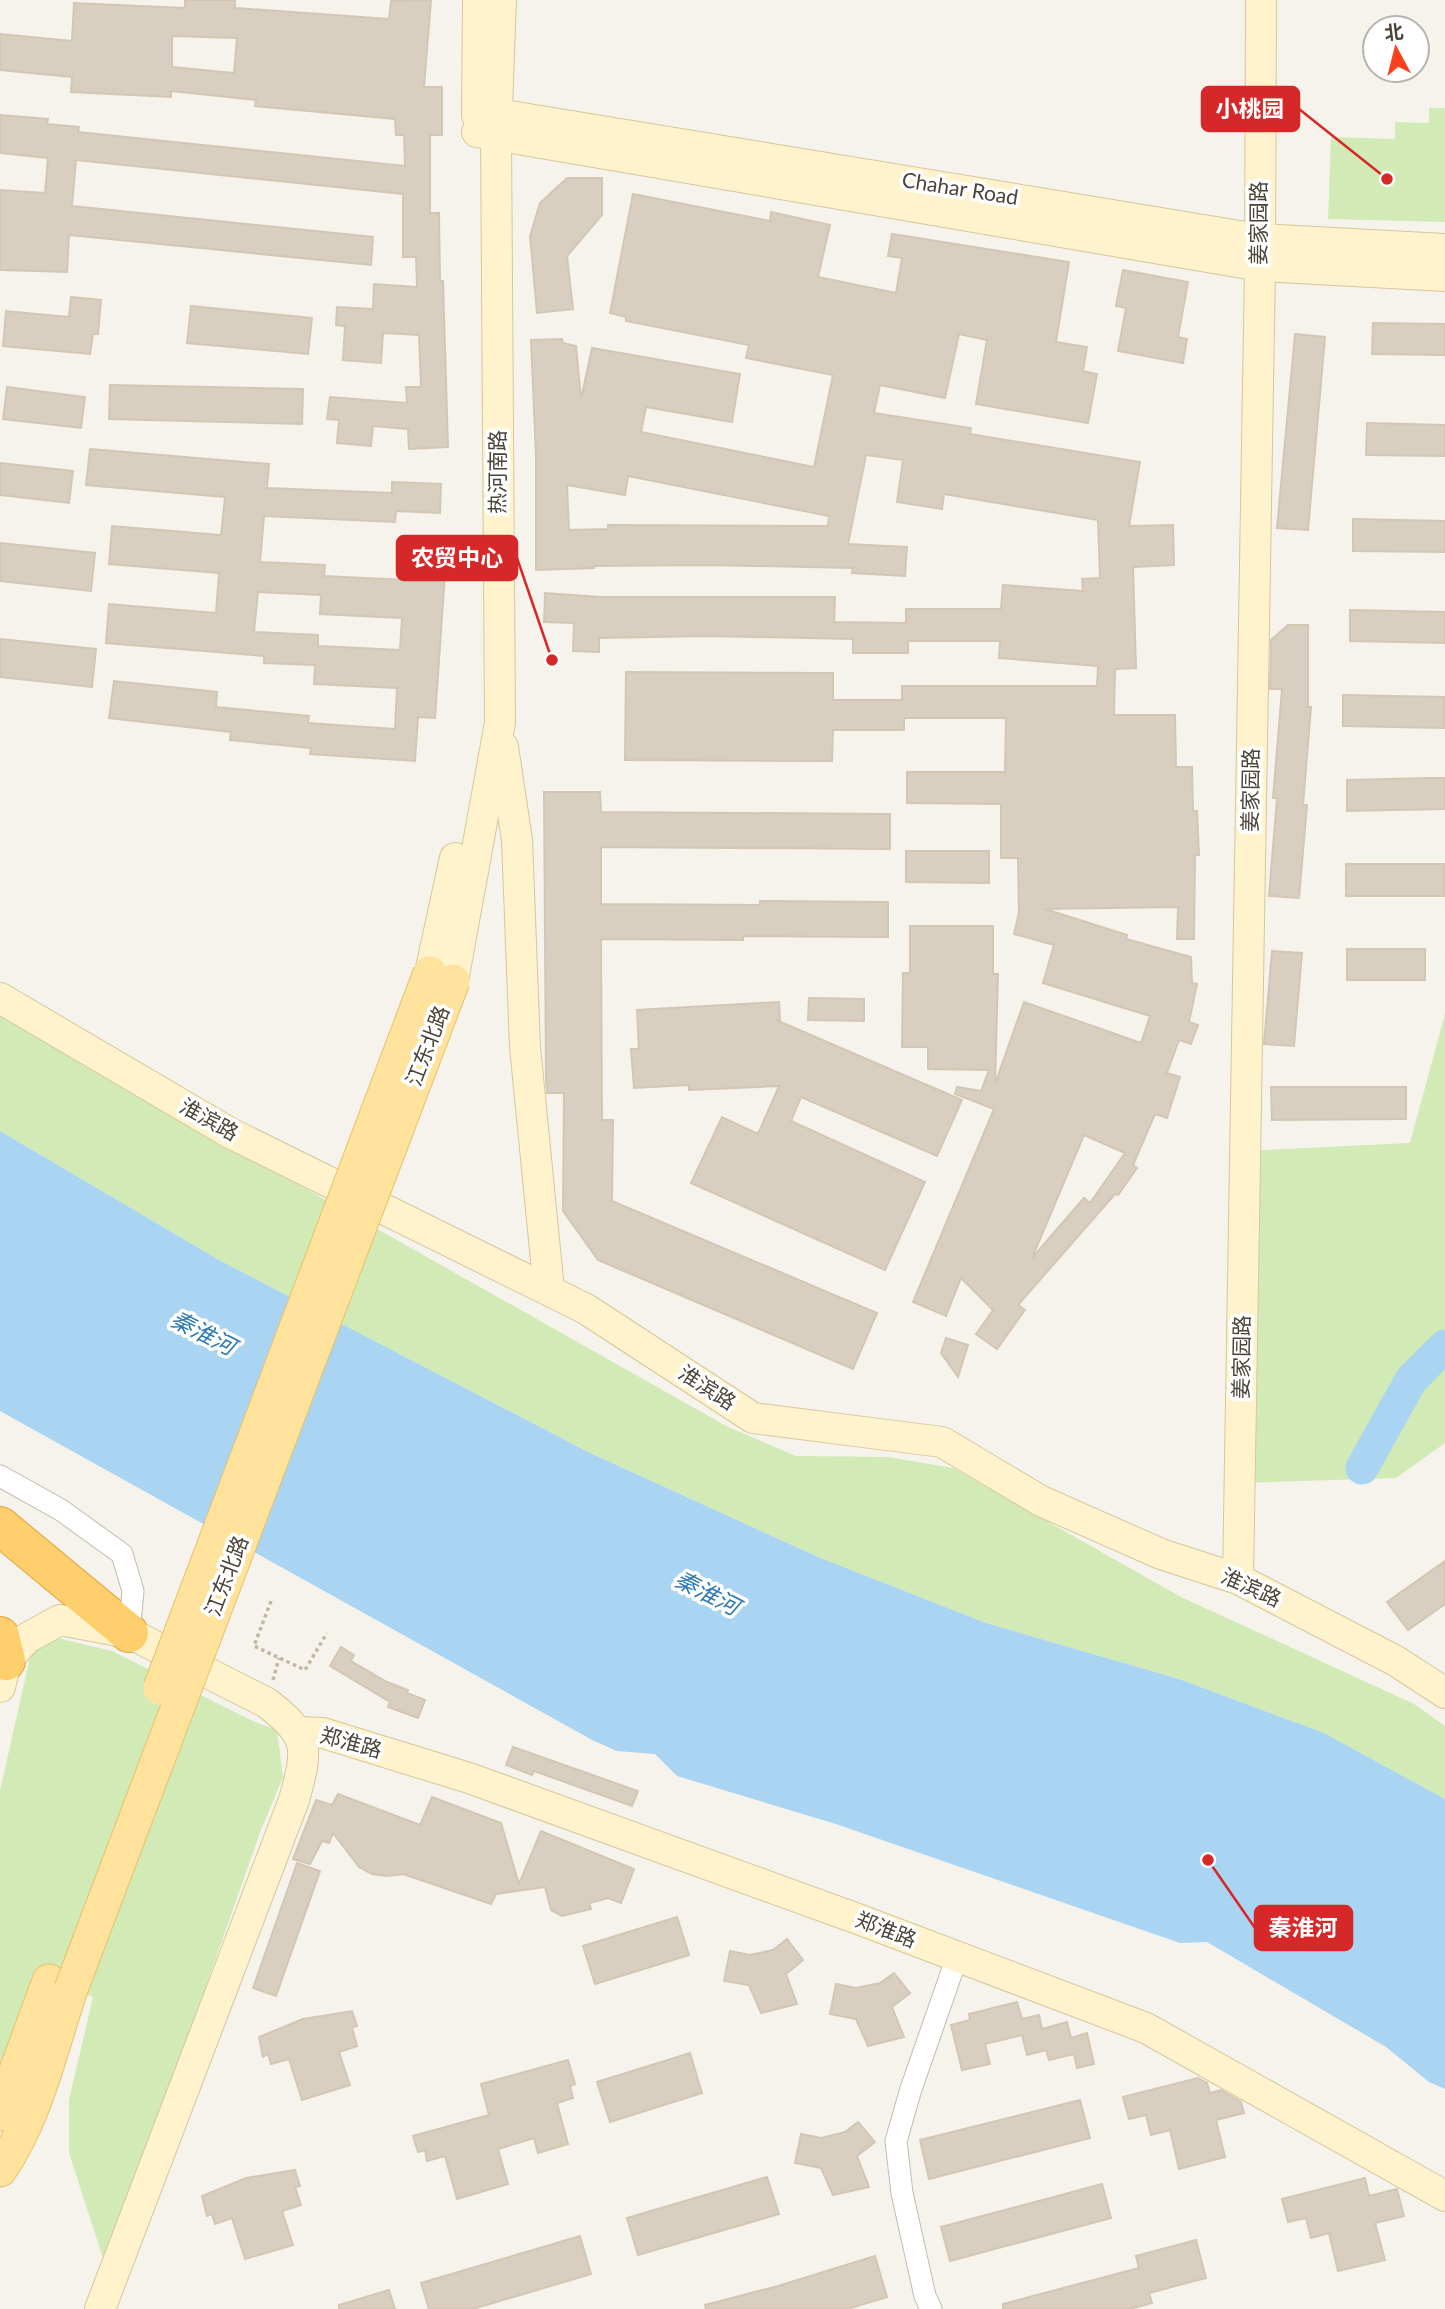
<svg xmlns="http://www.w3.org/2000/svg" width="1445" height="2309" font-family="Lato,'Noto Sans SC',sans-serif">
  <rect width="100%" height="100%" fill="#f6f3ec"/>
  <!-- green -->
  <g fill="#d2eab5">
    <path d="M 1429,108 L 1445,108 L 1445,222 L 1328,219 L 1331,137 L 1395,139 L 1395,122 L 1429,123 Z"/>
    <path d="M 1445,1014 L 1445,1443 L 1396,1478 L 1240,1483 L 1245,1151 L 1410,1143 Z"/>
    <path d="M 0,1016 L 728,1427 L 796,1456 L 888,1457 L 953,1468 L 1181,1597 L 1414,1704 L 1445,1726 L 1445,1799 L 1324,1733 L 1179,1679 L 986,1623 L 818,1557 L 588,1452 L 219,1260 L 0,1131 Z"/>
    <path d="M 49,1636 L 112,1651 L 255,1722 L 277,1730 L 283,1777 L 261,1830 L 170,2088 L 103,2258 L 69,2153 L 69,2100 L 93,1997 L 32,1975 L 0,2099 L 0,1791 L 31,1653 Z"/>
  </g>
  <!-- water -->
  <path fill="#a9d4f2" d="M 0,1131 L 219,1260 L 588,1452 L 818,1557 L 986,1623 L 1179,1679 L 1324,1733 L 1445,1799 L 1445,2089 L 1429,2082 L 1386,2047 L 1207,1942 L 1180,1943 L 836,1824 L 677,1776 L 655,1754 L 617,1751 L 594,1741 L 0,1411 Z"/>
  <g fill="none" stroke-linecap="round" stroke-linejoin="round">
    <!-- river -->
    <path stroke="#a9d4f2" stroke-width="33" d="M 1362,1468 L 1411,1380 L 1445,1346"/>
  </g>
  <!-- building -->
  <g fill="#d8cfc1" stroke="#d3c7b4" stroke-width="2" fill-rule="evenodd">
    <path d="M 185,0 L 235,0 L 235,8 L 389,19 L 391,1 L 431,0 L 424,87 L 442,87 L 442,135 L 430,135 L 430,213 L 439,213 L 440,281 L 443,281 L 448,447 L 409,449 L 408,429 L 373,426 L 371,446 L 337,443 L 339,420 L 327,419 L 330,397 L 407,403 L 406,387 L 421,387 L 419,335 L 383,333 L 381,363 L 343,360 L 345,326 L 336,325 L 337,307 L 373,309 L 374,284 L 417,287 L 416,257 L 403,257 L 403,194 L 76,160 L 72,206 L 373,237 L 371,265 L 69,235 L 67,272 L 0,270 L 0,190 L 45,193 L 48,158 L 0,153 L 0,115 L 48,119 L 47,124 L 79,127 L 78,132 L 405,166 L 404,135 L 396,135 L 395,119 L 255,106 L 256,100 L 171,91 L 171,97 L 71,92 L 72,77 L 0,70 L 0,34 L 72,41 L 74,3 L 185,8 ZM 172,36 L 237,38 L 234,73 L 172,67 Z"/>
    <path d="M 567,178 L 602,178 L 602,215 L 567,256 L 573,309 L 537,313 L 530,236 L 540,203 Z"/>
    <path d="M 633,194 L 770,221 L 771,212 L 830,225 L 818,277 L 896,293 L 902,258 L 888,256 L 892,234 L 1069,262 L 1056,342 L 1087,347 L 1083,371 L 1097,374 L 1088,423 L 976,404 L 987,340 L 959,334 L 945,398 L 880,385 L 874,413 L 971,428 L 970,434 L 1140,462 L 1129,526 L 1173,525 L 1174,565 L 1133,567 L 1136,668 L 1115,669 L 1114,715 L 1175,715 L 1176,767 L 1192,767 L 1193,811 L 1197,811 L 1199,855 L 1195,855 L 1194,939 L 1177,939 L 1178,907 L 1045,909 L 1127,935 L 1126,939 L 1191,957 L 1192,983 L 1197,984 L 1189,1022 L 1198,1025 L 1191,1044 L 1179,1040 L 1167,1073 L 1180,1077 L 1167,1118 L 1155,1114 L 1133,1165 L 1137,1168 L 1118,1195 L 1115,1194 L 1018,1305 L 1025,1310 L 997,1349 L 976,1334 L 993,1310 L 961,1278 L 946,1316 L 913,1302 L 994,1109 L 955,1094 L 957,1087 L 981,1091 L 989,1070 L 928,1069 L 928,1047 L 902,1047 L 903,973 L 910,973 L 910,926 L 993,926 L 993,974 L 998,974 L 995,1084 L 1024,1002 L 1141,1043 L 1150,1016 L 1043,983 L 1054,945 L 1014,934 L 1019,912 L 1018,858 L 1001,858 L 1001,804 L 907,803 L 907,772 L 1005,772 L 1006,718 L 904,718 L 904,730 L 833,730 L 832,761 L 625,760 L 626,672 L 833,673 L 833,700 L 902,700 L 902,686 L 1097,686 L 1098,666 L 999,658 L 1000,641 L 908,641 L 908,653 L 853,653 L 853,639 L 708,636 L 599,638 L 599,652 L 573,651 L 574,623 L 544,622 L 545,593 L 601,597 L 835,597 L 834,622 L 906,623 L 906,609 L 1001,609 L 1003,585 L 1083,591 L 1082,579 L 1100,578 L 1098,520 L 944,494 L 942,509 L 897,502 L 903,460 L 866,455 L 848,544 L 907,547 L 905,576 L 852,573 L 853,568 L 708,565 L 594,566 L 594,568 L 536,570 L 536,456 L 531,340 L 562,339 L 563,343 L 576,346 L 581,399 L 592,348 L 740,374 L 732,422 L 646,407 L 641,432 L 814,467 L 833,375 L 746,358 L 749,345 L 626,321 L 626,317 L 610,313 ZM 628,476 L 829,516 L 828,526 L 608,525 L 608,529 L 569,530 L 567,485 L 625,495 ZM 1084,1135 L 1125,1153 L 1090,1203 L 1084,1198 L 1032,1258 Z"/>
    <path d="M 1123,270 L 1188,282 L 1178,337 L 1187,339 L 1183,363 L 1118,351 L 1126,308 L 1116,306 Z"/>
    <path d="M 71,297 L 101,300 L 98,334 L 93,334 L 90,354 L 3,346 L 6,311 L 69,317 Z"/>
    <path d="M 191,306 L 312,318 L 308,354 L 187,343 Z"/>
    <path d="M 1373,323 L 1445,324 L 1445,355 L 1372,354 Z"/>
    <path d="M 1295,334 L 1325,337 L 1308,530 L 1277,528 Z"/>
    <path d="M 110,385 L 303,389 L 302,424 L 109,419 Z"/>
    <path d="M 7,387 L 85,397 L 81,428 L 3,419 Z"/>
    <path d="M 1367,423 L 1445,425 L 1445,456 L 1366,455 Z"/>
    <path d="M 90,449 L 269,464 L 267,488 L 392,493 L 392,482 L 441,484 L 440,513 L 396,511 L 395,522 L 264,516 L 260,562 L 325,565 L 324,576 L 405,580 L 408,542 L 447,545 L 435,718 L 418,717 L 415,761 L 310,754 L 311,748 L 230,740 L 231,732 L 109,718 L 114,681 L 217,692 L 216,707 L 309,716 L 308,723 L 395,729 L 397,688 L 314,684 L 315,665 L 264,663 L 264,656 L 106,643 L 109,604 L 216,613 L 219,573 L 109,564 L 112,526 L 221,535 L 225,497 L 86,485 ZM 258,592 L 321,595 L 320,614 L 402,618 L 400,650 L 318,646 L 318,635 L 254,632 Z"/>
    <path d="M 0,463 L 73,471 L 69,503 L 0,495 Z"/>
    <path d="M 1353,519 L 1445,521 L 1445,552 L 1353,551 Z"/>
    <path d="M 0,543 L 95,553 L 91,591 L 0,581 Z"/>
    <path d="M 1350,610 L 1445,612 L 1445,643 L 1350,641 Z"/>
    <path d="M 1288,625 L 1308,625 L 1308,707 L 1311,707 L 1303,805 L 1307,805 L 1299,898 L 1269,896 L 1277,798 L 1273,798 L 1282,689 L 1270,689 L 1271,640 Z"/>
    <path d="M 0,639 L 96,649 L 92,687 L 0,677 Z"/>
    <path d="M 1343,695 L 1444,697 L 1444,728 L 1343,726 Z"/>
    <path d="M 1429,778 L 1445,778 L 1445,809 L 1347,811 L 1347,780 Z"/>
    <path d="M 544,792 L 600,792 L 601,812 L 890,814 L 890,849 L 601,847 L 601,904 L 760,905 L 760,901 L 888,902 L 888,937 L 743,936 L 743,940 L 601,939 L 602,1120 L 613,1120 L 612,1201 L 877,1313 L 853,1369 L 598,1260 L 563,1211 L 564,1093 L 547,1093 L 546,1078 Z"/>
    <path d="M 906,851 L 989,851 L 989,883 L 906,882 Z"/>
    <rect x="1346" y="864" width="98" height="32"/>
    <rect x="1347" y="949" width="78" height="31"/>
    <path d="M 1272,951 L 1302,953 L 1294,1046 L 1264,1044 Z"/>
    <path d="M 809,998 L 864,999 L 864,1021 L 808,1020 Z"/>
    <path d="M 779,1002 L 780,1020 L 776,1020 L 962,1100 L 937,1156 L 801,1097 L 791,1121 L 925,1182 L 885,1270 L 691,1183 L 722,1117 L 758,1134 L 779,1086 L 689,1090 L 689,1085 L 634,1088 L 631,1049 L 639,1049 L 637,1010 Z"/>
    <path d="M 1271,1087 L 1406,1087 L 1406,1119 L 1272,1120 Z"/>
    <path d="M 946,1338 L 968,1345 L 958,1377 L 941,1353 Z"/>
    <path d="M 1445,1561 L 1445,1604 L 1408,1630 L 1387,1602 Z"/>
    <path d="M 341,1647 L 354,1655 L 351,1661 L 387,1682 L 408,1690 L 407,1693 L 425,1700 L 418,1718 L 388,1707 L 390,1702 L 330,1666 Z"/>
    <path d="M 513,1747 L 638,1791 L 632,1806 L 534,1771 L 532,1775 L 506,1765 Z"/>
    <path d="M 338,1794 L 420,1825 L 432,1797 L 501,1823 L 519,1884 L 541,1831 L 634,1869 L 621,1903 L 608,1898 L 589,1903 L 591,1909 L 562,1916 L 551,1910 L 545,1887 L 496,1894 L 491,1904 L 403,1874 L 387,1876 L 372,1874 L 359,1867 L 333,1833 L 329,1843 L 322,1841 L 310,1864 L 293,1859 L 316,1800 L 332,1805 Z"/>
    <path d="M 297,1863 L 320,1871 L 276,1996 L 253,1988 Z"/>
    <path d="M 677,1917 L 689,1955 L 595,1984 L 583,1946 Z"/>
    <path d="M 787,1939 L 803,1960 L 786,1974 L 797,2004 L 761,2013 L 749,1985 L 724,1981 L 730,1951 L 750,1955 L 773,1950 Z"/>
    <path d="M 894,1973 L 910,1993 L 892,2007 L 904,2037 L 868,2046 L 856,2019 L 830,2014 L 836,1984 L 856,1988 L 880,1983 Z"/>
    <path d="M 1017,2002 L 1022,2019 L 1039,2015 L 1042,2029 L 1067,2022 L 1071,2038 L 1087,2033 L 1094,2064 L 1077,2068 L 1074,2054 L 1049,2060 L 1046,2050 L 1027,2055 L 1022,2035 L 985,2044 L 990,2064 L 962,2070 L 951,2025 L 970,2020 L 969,2014 Z"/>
    <path d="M 352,2011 L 357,2026 L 352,2028 L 357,2046 L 339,2052 L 350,2085 L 302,2100 L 289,2059 L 271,2064 L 268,2054 L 263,2057 L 259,2037 L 303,2019 Z"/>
    <path d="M 690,2053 L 702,2093 L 610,2122 L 597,2082 Z"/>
    <path d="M 568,2060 L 575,2084 L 570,2086 L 573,2098 L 557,2103 L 568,2144 L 538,2153 L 534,2138 L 498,2149 L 508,2184 L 457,2199 L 445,2156 L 427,2161 L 425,2150 L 418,2152 L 413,2136 L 489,2115 L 481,2084 Z"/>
    <path d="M 1198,2078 L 1207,2083 L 1210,2093 L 1221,2090 L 1241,2102 L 1244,2113 L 1216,2120 L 1225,2157 L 1179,2169 L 1170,2130 L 1151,2135 L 1146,2115 L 1129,2119 L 1123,2097 Z"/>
    <path d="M 1080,2100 L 1090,2138 L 929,2179 L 920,2140 Z"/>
    <path d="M 858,2122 L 875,2142 L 857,2156 L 869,2187 L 833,2195 L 821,2168 L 795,2163 L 801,2134 L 821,2138 L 845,2132 Z"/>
    <path d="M 295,2170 L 300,2186 L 295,2187 L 301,2205 L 282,2211 L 293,2245 L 245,2259 L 232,2218 L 215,2224 L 212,2214 L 207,2216 L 202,2196 L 246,2178 Z"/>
    <path d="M 767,2177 L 779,2214 L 638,2255 L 627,2218 Z"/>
    <path d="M 1365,2178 L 1369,2196 L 1397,2189 L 1404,2216 L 1375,2223 L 1385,2260 L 1338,2271 L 1329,2233 L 1311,2238 L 1306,2218 L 1288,2222 L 1282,2199 Z"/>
    <path d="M 1102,2184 L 1111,2218 L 950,2261 L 941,2227 Z"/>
    <path d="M 580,2236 L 591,2274 L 473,2309 L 429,2309 L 421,2283 Z"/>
    <path d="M 1196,2240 L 1206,2278 L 1149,2293 L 1152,2303 L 1130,2309 L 1003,2309 L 1003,2304 L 1139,2268 L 1136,2256 Z"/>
    <path d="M 875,2256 L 887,2297 L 847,2309 L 706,2309 L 705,2305 L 778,2286 Z"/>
    <path d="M 389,2290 L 395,2309 L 339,2309 L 339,2305 Z"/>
  </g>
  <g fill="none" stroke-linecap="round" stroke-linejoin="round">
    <defs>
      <g id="street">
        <path d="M 0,1476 L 61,1510 L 122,1554 L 133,1591 L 129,1633"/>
        <path d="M 931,2309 L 925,2296 L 902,2193 L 896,2141 L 911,2089 L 957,1957"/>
      </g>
      <g id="secondary">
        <path d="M 486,112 L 1258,239 L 1445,249"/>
        <path d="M 477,115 L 478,0"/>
        <path d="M 477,132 L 1260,266 L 1445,276"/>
        <path d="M 503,747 L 517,840 L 525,1047 L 549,1290"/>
        <path d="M 430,973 L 455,858"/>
        <path d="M 453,981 L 500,723 L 496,134 L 501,0"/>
        <path d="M 0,998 L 230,1133 L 586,1309 L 753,1418 L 942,1442 L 1041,1501 L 1161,1554 L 1238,1579 L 1396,1661 L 1445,1693"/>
        <path d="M 1238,1579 L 1260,266 L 1261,0"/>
        <path d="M 0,1687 L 6,1661 L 27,1638 L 60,1620 L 129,1633 L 267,1703 C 311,1737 308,1749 294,1800 L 100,2309"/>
        <path d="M 299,1732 L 323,1733 L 469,1778 L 858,1919 L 1146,2028 L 1445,2196"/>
      </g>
      <g id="primary">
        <path d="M 0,2114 L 49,1981"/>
        <path d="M 0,2170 C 36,2118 51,2049 71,1989"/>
      </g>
      <g id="highway">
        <path d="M 0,1526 L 129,1633"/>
        <path d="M 0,1636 L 6,1661"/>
      </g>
    </defs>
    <!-- street casing -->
    <use href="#street" stroke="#c2bbae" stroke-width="23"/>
    <!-- secondary casing -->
    <use href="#secondary" stroke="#d6c79b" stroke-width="32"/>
    <!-- primary casing -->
    <use href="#primary" stroke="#e6c16a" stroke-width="35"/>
    <!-- highway casing -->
    <use href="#highway" stroke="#e0a43c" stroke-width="40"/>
    <!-- path -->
    <g stroke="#c4b79f" stroke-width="3.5" stroke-dasharray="3.5 3.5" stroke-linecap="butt">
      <path d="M 271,1601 L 254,1646 L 305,1670 L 327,1633"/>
      <path d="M 273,1680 L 279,1658"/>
    </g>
    <!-- street -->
    <use href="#street" stroke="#fff" stroke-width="21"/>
    <!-- secondary -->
    <use href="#secondary" stroke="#fff3cd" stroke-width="30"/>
    <!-- primary -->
    <use href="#primary" stroke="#ffe39c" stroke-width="33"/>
    <!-- highway -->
    <use href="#highway" stroke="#ffcf6e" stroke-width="38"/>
    <defs>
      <g id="primary-bridge">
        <path d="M 160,1688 L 430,973"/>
        <path d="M 71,1989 L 453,981"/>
      </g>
    </defs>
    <!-- primary-bridge casing -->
    <use href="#primary-bridge" stroke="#e6c16a" stroke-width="35" stroke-linecap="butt"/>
    <!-- primary-bridge -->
    <use href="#primary-bridge" stroke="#ffe39c" stroke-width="33"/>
  </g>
  <g text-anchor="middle" stroke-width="7" stroke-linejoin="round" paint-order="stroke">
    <!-- street labels -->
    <g font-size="21" fill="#4b4439" stroke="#fff">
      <text transform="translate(960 189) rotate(9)" y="7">Chahar Road</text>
      <text transform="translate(1259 223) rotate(-90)" y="7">姜家园路</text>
      <text transform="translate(498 472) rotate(-90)" y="7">热河南路</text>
      <text transform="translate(1251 790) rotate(-89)" y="7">姜家园路</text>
      <text transform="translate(428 1046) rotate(-69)" y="7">江东北路</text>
      <text transform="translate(209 1120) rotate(29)" y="7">淮滨路</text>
      <text transform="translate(1242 1357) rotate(-89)" y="7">姜家园路</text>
      <text transform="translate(707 1388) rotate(33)" y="7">淮滨路</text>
      <text transform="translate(227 1576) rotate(-69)" y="7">江东北路</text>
      <text transform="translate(1251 1588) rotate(24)" y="7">淮滨路</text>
      <text transform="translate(351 1743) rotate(15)" y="7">郑淮路</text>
      <text transform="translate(886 1930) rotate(21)" y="7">郑淮路</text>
    </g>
    <!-- water labels -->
    <g font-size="23" font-style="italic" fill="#2e7ab2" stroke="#fff">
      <text transform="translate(203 1333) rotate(27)" y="8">秦淮河</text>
      <text transform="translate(707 1593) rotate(27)" y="8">秦淮河</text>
    </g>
  </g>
  <!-- callouts -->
  <path fill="none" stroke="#d62828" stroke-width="2.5" d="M1387 179L1299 109M552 660L517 558M1208 1860L1255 1928"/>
  <g fill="#d62828" stroke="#fff" stroke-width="2.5">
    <circle cx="1387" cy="179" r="7"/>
    <circle cx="552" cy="660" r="7"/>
    <circle cx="1208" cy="1860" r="7"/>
  </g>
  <g fill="#d62828" stroke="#d62828" stroke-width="2.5">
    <rect x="1202" y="87" width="97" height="44" rx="7"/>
    <rect x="397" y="536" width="120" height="44" rx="7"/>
    <rect x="1255" y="1906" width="97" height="44" rx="7"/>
  </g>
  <g font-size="23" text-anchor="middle" font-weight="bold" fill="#fff">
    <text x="1250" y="117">小桃园</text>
    <text x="457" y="566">农贸中心</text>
    <text x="1303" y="1936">秦淮河</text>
  </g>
  <!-- north arrow -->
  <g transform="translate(1396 49) rotate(353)"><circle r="33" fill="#ffffff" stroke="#b7b4b0" stroke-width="2"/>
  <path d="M0-5L12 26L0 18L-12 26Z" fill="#fc3f1d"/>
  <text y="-10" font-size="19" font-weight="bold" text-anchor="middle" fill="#4b4439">北</text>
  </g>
</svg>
